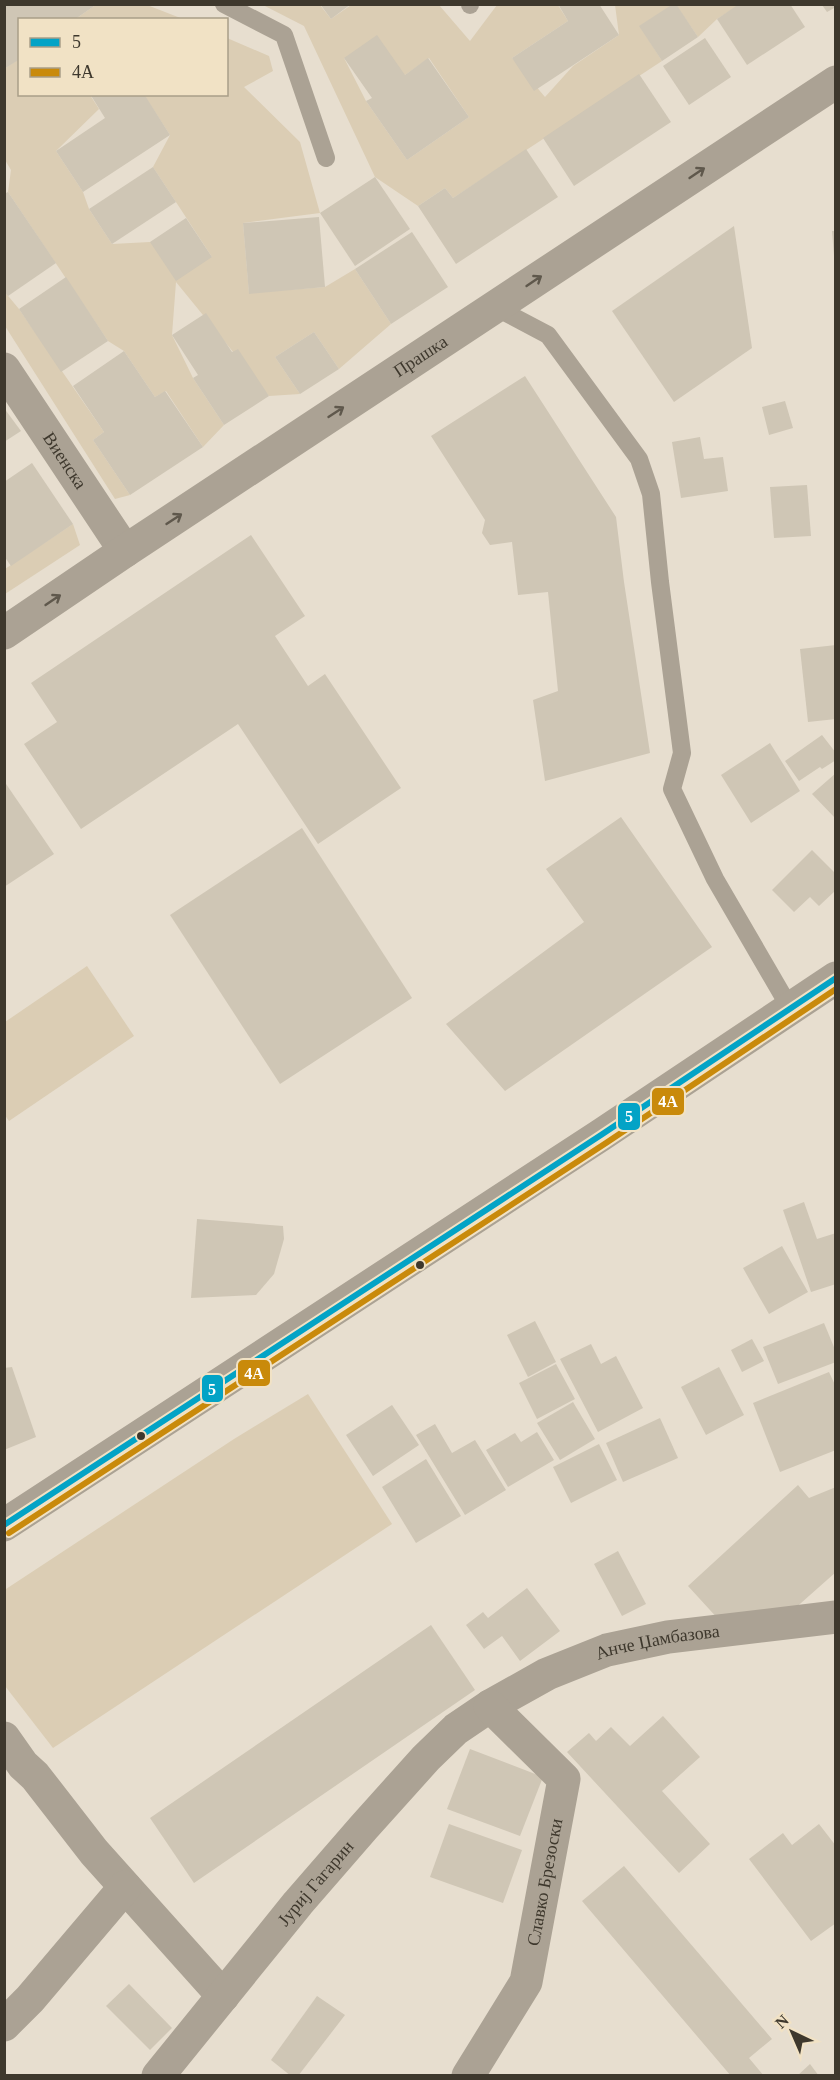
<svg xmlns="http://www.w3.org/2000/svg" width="840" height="2080" font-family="'Times New Roman',serif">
  <rect width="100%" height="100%" fill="#e7decf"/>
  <!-- green -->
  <g fill="#dbcdb4" fill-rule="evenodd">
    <path d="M 97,4 L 147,5 L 183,19 L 74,20 Z"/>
    <path d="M 263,5 L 320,5 L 331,19 L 351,5 L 439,5 L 470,41 L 497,5 L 558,5 L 568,21 L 512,58 L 545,97 L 573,66 L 619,35 L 615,5 L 673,5 L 640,26 L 662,61 L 453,198 L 445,188 L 418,206 L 375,177 L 304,26 ZM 344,58 L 405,75 L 429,58 L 469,117 L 407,160 L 366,101 Z"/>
    <path d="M 676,5 L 739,5 L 717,19 L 698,37 Z"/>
    <path d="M 227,38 L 269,56 L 273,71 L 244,87 L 300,142 L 320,213 L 243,223 L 249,293 L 325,287 L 355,269 L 391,324 L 339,369 L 314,332 L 275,357 L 300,394 L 269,396 L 176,282 L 172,335 L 193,378 L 224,425 L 203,447 L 166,391 L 155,397 L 124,351 L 108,341 L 8,192 L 11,170 L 5,160 L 4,69 L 19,59 L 20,94 L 90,95 L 99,109 L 56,151 L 83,192 L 89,209 L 112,244 L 150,242 L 212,257 L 153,167 L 170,135 L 144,95 L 226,94 Z"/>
    <path d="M 4,291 L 19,309 L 104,432 L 93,440 L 130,495 L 115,499 L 5,326 Z"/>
    <path d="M 73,524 L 80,545 L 5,594 L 5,569 Z"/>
    <path d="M 87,966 L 134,1036 L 9,1121 L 4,1114 L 5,1022 Z"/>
    <path d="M 308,1394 L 392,1524 L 53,1748 L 5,1686 L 6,1589 L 234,1439 Z"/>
  </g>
  <!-- building -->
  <g fill="#cfc6b5">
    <path d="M 4,4 L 97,4 L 74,20 L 20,20 L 20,59 L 4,69 Z"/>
    <path d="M 320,4 L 351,4 L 331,19 Z"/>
    <path d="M 558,4 L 599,4 L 619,35 L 534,91 L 512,58 L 568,21 Z"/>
    <path d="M 673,4 L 676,4 L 698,37 L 662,61 L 639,26 Z"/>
    <path d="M 739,4 L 790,4 L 805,27 L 747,65 L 717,19 Z"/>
    <path d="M 822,5 L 836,5 L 836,7 L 827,12 Z"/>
    <path d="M 377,35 L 405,75 L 428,58 L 469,117 L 407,160 L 366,101 L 372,98 L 344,58 Z"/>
    <path d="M 705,38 L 731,77 L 689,105 L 663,66 Z"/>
    <path d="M 639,74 L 671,122 L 574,186 L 543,138 Z"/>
    <path d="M 90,94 L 144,94 L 170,135 L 83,192 L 56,151 L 105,118 Z"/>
    <path d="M 526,149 L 558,197 L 456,264 L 418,206 L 445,188 L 453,198 Z"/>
    <path d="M 153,167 L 176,202 L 112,244 L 89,209 Z"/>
    <path d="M 375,177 L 410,229 L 355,266 L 320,213 Z"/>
    <path d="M 8,192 L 56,263 L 8,296 L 4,291 L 4,194 Z"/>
    <path d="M 319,217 L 325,287 L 249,294 L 243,223 Z"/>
    <path d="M 186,218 L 212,257 L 176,281 L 150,242 Z"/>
    <path d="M 734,226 L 752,348 L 674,402 L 612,311 Z"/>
    <path d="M 832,231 L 836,231 L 836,256 L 834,256 Z"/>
    <path d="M 412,232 L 448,287 L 391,324 L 355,269 Z"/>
    <path d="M 66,277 L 108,341 L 61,372 L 19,309 Z"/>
    <path d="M 206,313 L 232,352 L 238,349 L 269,396 L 224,425 L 193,378 L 198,375 L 172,335 Z"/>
    <path d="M 314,332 L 339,369 L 300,394 L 275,357 Z"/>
    <path d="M 124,351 L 155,397 L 165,391 L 203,447 L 130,495 L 93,440 L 104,432 L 73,386 Z"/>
    <path d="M 525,376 L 616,517 L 624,582 L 650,753 L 545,781 L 533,700 L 558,691 L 548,592 L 518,595 L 512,542 L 490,545 L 482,533 L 485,520 L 431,436 Z"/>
    <path d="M 785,401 L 793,428 L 769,435 L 762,407 Z"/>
    <path d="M 4,408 L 21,431 L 4,442 Z"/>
    <path d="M 700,437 L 704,459 L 723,457 L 728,491 L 681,498 L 672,442 Z"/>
    <path d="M 32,463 L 73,524 L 11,566 L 4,556 L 4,482 Z"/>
    <path d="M 807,485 L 811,536 L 774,538 L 770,487 Z"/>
    <path d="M 251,535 L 305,616 L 275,636 L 308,686 L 325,674 L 401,788 L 318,844 L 238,724 L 81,829 L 24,744 L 57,722 L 31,683 Z"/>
    <path d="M 836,645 L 836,719 L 808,722 L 800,649 Z"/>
    <path d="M 822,735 L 836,753 L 836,760 L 822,769 L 820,767 L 799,781 L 785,761 Z"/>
    <path d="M 770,743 L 800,791 L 751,823 L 721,775 Z"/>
    <path d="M 836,773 L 836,819 L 812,794 Z"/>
    <path d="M 4,781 L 54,854 L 4,887 Z"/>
    <path d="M 621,817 L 712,947 L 505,1091 L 446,1024 L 584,922 L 546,869 Z"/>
    <path d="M 302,828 L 412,998 L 280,1084 L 170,915 Z"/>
    <path d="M 812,850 L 836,874 L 836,890 L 819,906 L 810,897 L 794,912 L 772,890 Z"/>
    <path d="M 804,1202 L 817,1239 L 836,1233 L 836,1284 L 811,1292 L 783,1210 Z"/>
    <path d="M 197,1219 L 283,1226 L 284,1239 L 274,1274 L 256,1295 L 191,1298 Z"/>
    <path d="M 782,1246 L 808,1292 L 769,1314 L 743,1268 Z"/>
    <path d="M 535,1321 L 556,1362 L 528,1377 L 507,1335 Z"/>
    <path d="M 824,1323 L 836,1352 L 836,1362 L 778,1384 L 763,1347 Z"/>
    <path d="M 752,1339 L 764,1361 L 742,1372 L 731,1350 Z"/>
    <path d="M 591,1344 L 601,1364 L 616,1356 L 643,1408 L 598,1432 L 560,1359 Z"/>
    <path d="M 556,1364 L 575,1399 L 537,1419 L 519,1383 Z"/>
    <path d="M 12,1367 L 36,1437 L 4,1450 L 4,1368 Z"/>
    <path d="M 719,1367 L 744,1415 L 706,1435 L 681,1387 Z"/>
    <path d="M 829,1372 L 836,1387 L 836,1450 L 780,1472 L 753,1403 Z"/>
    <path d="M 573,1402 L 595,1439 L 560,1460 L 537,1423 Z"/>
    <path d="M 392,1405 L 419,1445 L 373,1476 L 346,1435 Z"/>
    <path d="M 660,1418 L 678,1458 L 623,1482 L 606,1443 Z"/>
    <path d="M 435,1424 L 452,1453 L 475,1440 L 506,1490 L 465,1515 L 416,1435 Z"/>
    <path d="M 537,1432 L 554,1460 L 508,1487 L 486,1450 L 515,1433 L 521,1442 Z"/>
    <path d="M 599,1444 L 617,1480 L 571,1503 L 553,1467 Z"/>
    <path d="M 426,1459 L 461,1516 L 416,1543 L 382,1487 Z"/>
    <path d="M 798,1485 L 809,1498 L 836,1487 L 836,1572 L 792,1611 L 720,1621 L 688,1586 Z"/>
    <path d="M 618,1551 L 646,1604 L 622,1616 L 594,1564 Z"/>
    <path d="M 527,1588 L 560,1631 L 520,1661 L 502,1636 L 484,1649 L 466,1625 L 483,1612 L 488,1618 Z"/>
    <path d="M 431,1625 L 475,1690 L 194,1883 L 150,1818 Z"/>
    <path d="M 663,1716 L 700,1757 L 662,1791 L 710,1844 L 679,1873 L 567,1752 L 589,1733 L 596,1741 L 611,1727 L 630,1746 Z"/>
    <path d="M 470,1749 L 543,1777 L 520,1836 L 447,1809 Z"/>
    <path d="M 449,1824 L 522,1850 L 503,1903 L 430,1877 Z"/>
    <path d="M 819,1824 L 836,1846 L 836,1923 L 811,1941 L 749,1859 L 783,1833 L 792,1845 Z"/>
    <path d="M 624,1866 L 772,2039 L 749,2058 L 764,2076 L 731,2076 L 582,1901 Z"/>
    <path d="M 129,1984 L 172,2028 L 150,2050 L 106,2006 Z"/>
    <path d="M 317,1996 L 345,2015 L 298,2076 L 291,2076 L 271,2060 Z"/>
    <path d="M 810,2064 L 819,2076 L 797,2076 Z"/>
  </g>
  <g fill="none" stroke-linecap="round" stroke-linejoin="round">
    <!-- service -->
    <g stroke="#aba294" stroke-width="18">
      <path d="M 224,4 L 284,35 L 326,158"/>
      <path d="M 470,5 L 470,4"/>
      <path d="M 495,307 L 548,335 L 639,459 L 651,494 L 660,582 L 682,753 L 672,789 L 715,879 L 790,1008"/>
    </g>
    <!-- minor -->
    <g stroke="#aba294" stroke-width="33">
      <path id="s1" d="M 4,369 L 125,551"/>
      <path d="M 4,1738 L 23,1765 L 35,1776 L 94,1852 L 223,1996"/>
      <path d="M 4,2025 L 30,1999 L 125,1887"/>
      <path id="s2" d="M 158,2076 L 298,1903 L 364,1827 L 426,1758 L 456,1729 L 490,1706 L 547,1674 L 607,1650 L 668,1637 L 836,1617"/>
      <path id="s3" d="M 468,2076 L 526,1982 L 564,1779 L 490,1706"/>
    </g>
    <!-- tertiary -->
    <g stroke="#aba294" stroke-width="33">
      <path id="s4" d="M 4,633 L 125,551 L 836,82"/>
      <path d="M 4,1525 L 601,1135 L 836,978"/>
    </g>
    <defs>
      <path id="bus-1" d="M 4,1525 L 601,1135 L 836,978"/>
      <path id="bus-2" d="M 9,1533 L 606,1143 L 836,989"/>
    </defs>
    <!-- bus-1 casing -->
    <use href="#bus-1" stroke="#f1e2c5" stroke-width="10"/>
    <!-- bus-2 casing -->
    <use href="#bus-2" stroke="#f1e2c5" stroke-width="10"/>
    <!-- bus-1 -->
    <use href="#bus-1" stroke="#03a3c6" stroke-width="6"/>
    <!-- bus-2 -->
    <use href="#bus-2" stroke="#c98a0b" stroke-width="6"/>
  </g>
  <!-- one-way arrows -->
  <defs><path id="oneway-shaft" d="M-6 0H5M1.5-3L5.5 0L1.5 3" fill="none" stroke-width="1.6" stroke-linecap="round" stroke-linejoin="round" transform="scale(1.5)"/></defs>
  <g stroke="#5f584c">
    <use href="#oneway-shaft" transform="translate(697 173) rotate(-34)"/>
    <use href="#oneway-shaft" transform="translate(534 281) rotate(-34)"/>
    <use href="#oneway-shaft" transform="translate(336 412) rotate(-33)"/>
    <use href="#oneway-shaft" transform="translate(174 519) rotate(-33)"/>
    <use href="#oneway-shaft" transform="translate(53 600) rotate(-34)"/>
  </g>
  <!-- markers -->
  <g fill="#3e382d" stroke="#f1e2c5" stroke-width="2">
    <circle cx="420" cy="1265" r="5"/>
    <circle cx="141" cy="1436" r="5"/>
  </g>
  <g text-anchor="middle" stroke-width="5" stroke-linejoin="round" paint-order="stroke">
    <!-- street labels -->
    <g font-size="18" fill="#3e382d" stroke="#f1e2c5">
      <text dy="6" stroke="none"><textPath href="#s4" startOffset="500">Прашка</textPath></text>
      <text dy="6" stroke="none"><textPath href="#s1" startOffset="110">Виенска</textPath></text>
      <text dy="6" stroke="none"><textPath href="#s2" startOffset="680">Анче Џамбазова</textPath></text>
      <text dy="6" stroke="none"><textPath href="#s2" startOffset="249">Јуриј Гагарин</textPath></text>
      <text dy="6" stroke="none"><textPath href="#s3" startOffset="212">Славко Брезоски</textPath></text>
    </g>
  </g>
  <g stroke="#f1e2c5" stroke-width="2">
    <rect x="651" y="1087" width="34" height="29" rx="6" fill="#c98a0b"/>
    <rect x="617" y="1102" width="24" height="29" rx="6" fill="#03a3c6"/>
    <rect x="237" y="1359" width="34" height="28" rx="6" fill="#c98a0b"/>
    <rect x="201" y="1374" width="23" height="29" rx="6" fill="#03a3c6"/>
  </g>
  <g font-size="16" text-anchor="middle" font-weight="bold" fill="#fff">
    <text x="668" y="1107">4A</text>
    <text x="629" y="1122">5</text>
    <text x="254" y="1379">4A</text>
    <text x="212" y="1395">5</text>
  </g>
  <!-- border -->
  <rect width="840" height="2080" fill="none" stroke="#3e382d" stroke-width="12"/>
  <!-- legend -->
  <rect x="18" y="18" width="210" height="78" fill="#f1e2c5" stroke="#a99e88" stroke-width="1.5"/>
  <rect x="30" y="38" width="30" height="9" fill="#03a3c6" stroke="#a99e88" stroke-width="1.5"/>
  <text x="72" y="48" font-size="18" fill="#3e382d">5</text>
  <rect x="30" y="68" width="30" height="9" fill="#c98a0b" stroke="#a99e88" stroke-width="1.5"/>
  <text x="72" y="78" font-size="18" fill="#3e382d">4A</text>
  <!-- north arrow -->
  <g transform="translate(792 2032) rotate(316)" stroke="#f1e2c5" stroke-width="4.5" paint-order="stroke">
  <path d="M0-4.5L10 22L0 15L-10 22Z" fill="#3e382d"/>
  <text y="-9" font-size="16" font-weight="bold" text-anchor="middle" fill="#3e382d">N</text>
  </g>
</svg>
